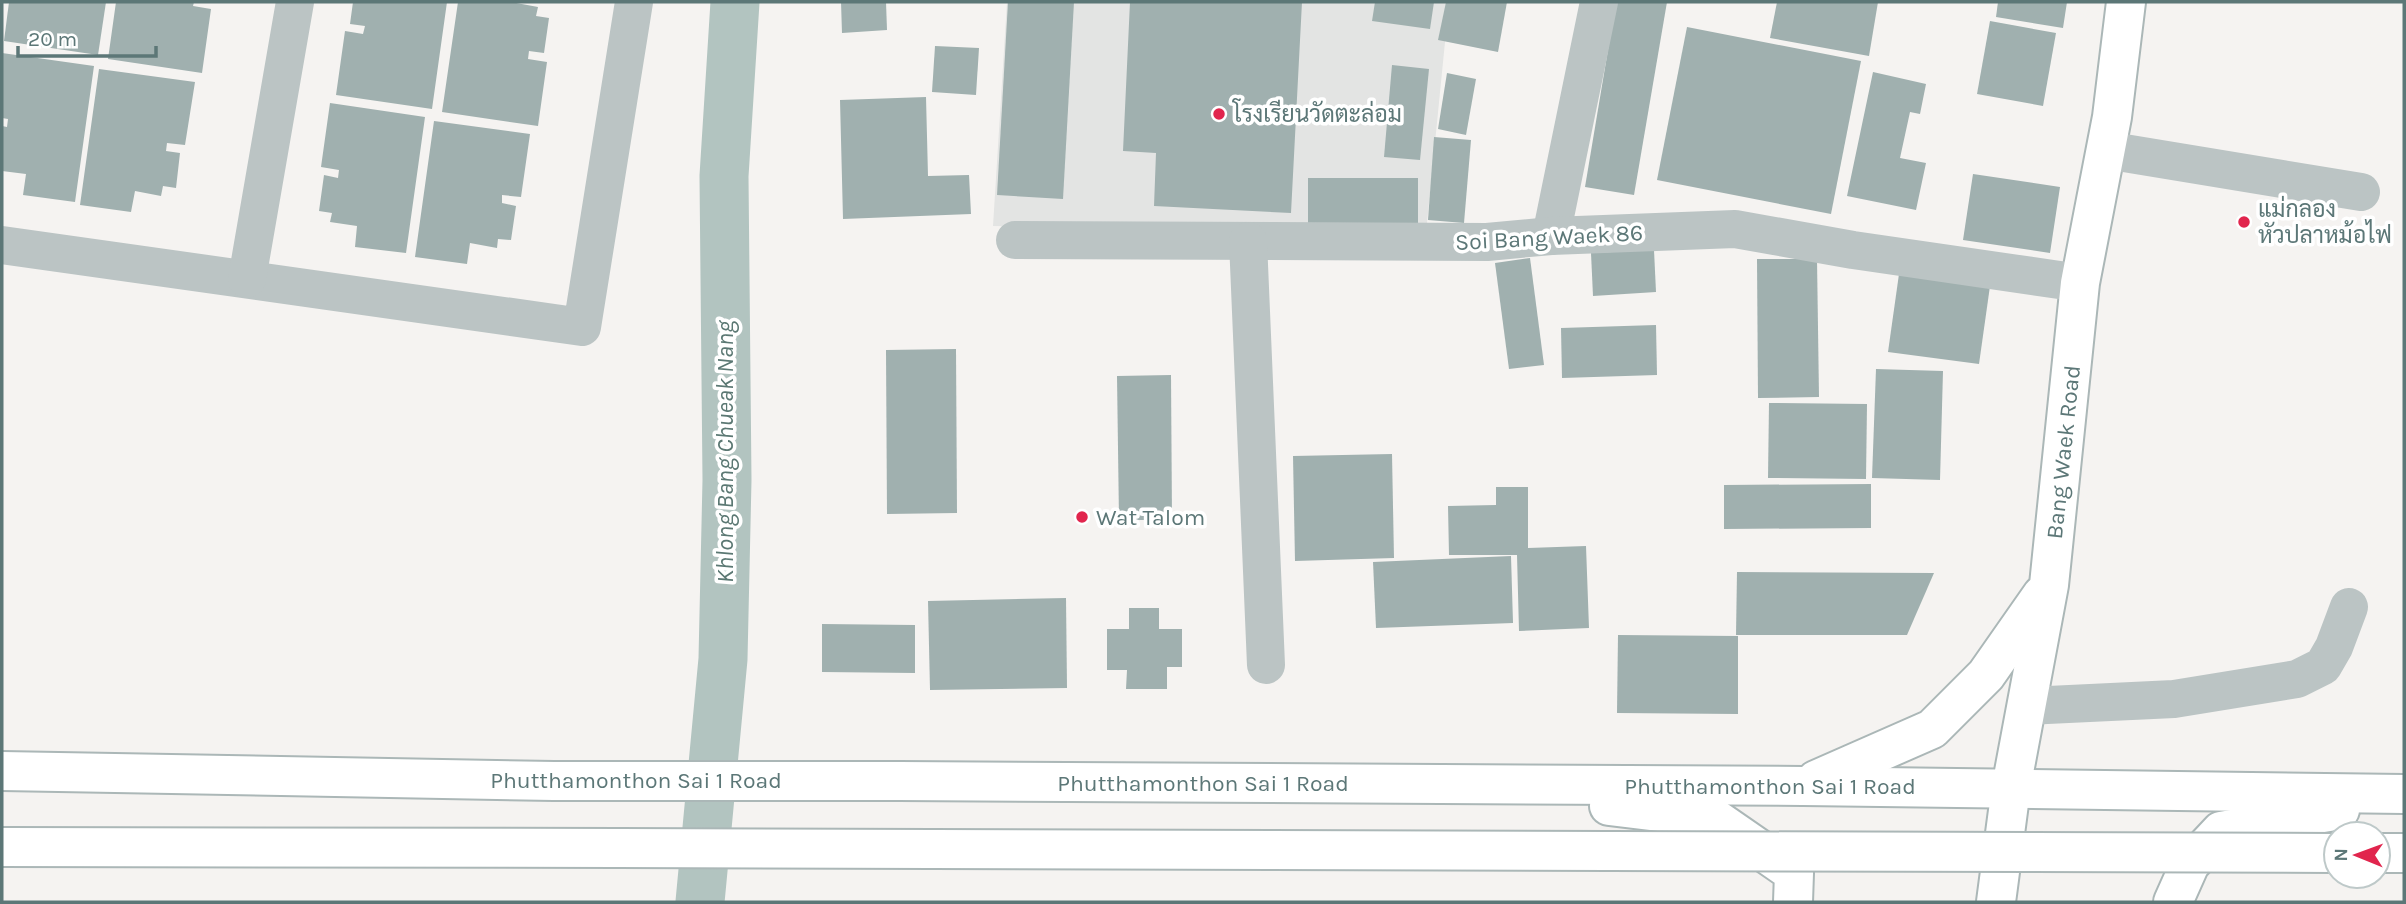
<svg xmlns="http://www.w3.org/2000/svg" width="2406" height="904" font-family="Karla,Sarabun,sans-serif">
  <rect width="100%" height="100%" fill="#f5f3f1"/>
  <!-- built -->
  <path fill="#e3e4e3" d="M 1007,2 L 1449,2 L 1426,233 L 993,226 Z"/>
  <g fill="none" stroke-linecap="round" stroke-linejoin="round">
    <!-- canal -->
    <path stroke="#b2c4c0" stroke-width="49" d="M 700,902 L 723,659 L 727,480 L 724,176 L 735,2"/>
  </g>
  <!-- building -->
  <g fill="#a0b0af">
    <path d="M 9,2 L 106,2 L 98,55 L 4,41 Z"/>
    <path d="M 116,2 L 194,2 L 193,6 L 211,9 L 202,73 L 108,59 Z"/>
    <path d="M 353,2 L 447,2 L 432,109 L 336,95 L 345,31 L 363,34 L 365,26 L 350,24 Z"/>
    <path d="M 458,2 L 511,2 L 538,7 L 536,16 L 549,18 L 544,53 L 529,51 L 528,59 L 547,62 L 538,126 L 442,112 Z"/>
    <path d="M 841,2 L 886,2 L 887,30 L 842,33 Z"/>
    <path d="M 1008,2 L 1074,2 L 1063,199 L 997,195 Z"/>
    <path d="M 1130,2 L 1302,2 L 1291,213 L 1154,206 L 1156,153 L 1123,151 Z"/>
    <path d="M 1375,2 L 1434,2 L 1430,29 L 1372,21 Z"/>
    <path d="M 1446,2 L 1507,2 L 1498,52 L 1438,40 Z"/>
    <path d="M 1616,2 L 1667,2 L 1634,195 L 1585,187 Z"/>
    <path d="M 1777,2 L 1878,2 L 1869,56 L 1770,38 Z"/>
    <path d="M 1998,2 L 2067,2 L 2063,28 L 1996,17 Z"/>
    <path d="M 1990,21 L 2056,33 L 2043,106 L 1977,94 Z"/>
    <path d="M 1687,27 L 1861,61 L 1831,214 L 1657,180 Z"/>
    <path d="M 935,46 L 979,48 L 976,95 L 932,92 Z"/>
    <path d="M 2,53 L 94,66 L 75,202 L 23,195 L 26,174 L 2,171 L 2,126 L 7,127 L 8,119 L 2,118 Z"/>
    <path d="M 1392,65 L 1429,69 L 1420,160 L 1384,157 Z"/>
    <path d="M 99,69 L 195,82 L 185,145 L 167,143 L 166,151 L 180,153 L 176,188 L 163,186 L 161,196 L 135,191 L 131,212 L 80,205 Z"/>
    <path d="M 1873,72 L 1926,84 L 1920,114 L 1910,112 L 1900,158 L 1926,163 L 1916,210 L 1847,196 Z"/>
    <path d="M 1447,73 L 1476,79 L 1466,135 L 1438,129 Z"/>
    <path d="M 926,97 L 928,176 L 969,175 L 971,214 L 843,219 L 840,100 Z"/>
    <path d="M 330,103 L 425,117 L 406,253 L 355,247 L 357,226 L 330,222 L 332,213 L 319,211 L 324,175 L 338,178 L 339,170 L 321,167 Z"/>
    <path d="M 434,121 L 530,134 L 521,197 L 502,195 L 502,203 L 516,206 L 511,240 L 498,239 L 497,248 L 470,243 L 467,264 L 415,257 Z"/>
    <path d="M 1434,137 L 1471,140 L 1464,223 L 1428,220 Z"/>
    <path d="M 1973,174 L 2060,187 L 2050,253 L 1963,240 Z"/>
    <rect x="1308" y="178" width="110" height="47"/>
    <path d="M 1654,250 L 1656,292 L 1593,296 L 1591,253 Z"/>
    <path d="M 1530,258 L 1544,365 L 1509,369 L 1495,263 Z"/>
    <path d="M 1757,259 L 1817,259 L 1819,397 L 1758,398 Z"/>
    <path d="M 1899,274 L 1990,286 L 1979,364 L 1888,352 Z"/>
    <path d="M 1656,325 L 1657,375 L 1562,378 L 1561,328 Z"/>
    <path d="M 956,349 L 957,513 L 887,514 L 886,350 Z"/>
    <path d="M 1876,369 L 1943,371 L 1940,480 L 1872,478 Z"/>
    <path d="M 1171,375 L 1172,520 L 1119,520 L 1117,376 Z"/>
    <path d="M 1769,403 L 1867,404 L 1866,479 L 1768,478 Z"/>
    <path d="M 1392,454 L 1394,558 L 1295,561 L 1293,456 Z"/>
    <path d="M 1871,484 L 1871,528 L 1724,529 L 1724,485 Z"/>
    <path d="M 1496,487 L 1528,487 L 1528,548 L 1586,546 L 1589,628 L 1519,631 L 1517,555 L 1449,555 L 1448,506 L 1496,505 Z"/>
    <path d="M 1511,556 L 1513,623 L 1376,628 L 1373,562 Z"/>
    <path d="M 1737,572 L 1934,573 L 1907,635 L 1736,635 Z"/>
    <path d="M 1066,598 L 1067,688 L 930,690 L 928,601 Z"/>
    <path d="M 1129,608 L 1159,608 L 1159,629 L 1182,629 L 1182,667 L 1167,667 L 1167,689 L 1126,689 L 1127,670 L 1107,670 L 1107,629 L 1129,629 Z"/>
    <path d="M 822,624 L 915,625 L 915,673 L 822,672 Z"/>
    <path d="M 1618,635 L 1738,636 L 1738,714 L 1617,713 Z"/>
  </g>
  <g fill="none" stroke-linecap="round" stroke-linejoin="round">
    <defs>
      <g id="secondary">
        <path d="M 2,771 L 554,781 L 899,781 L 1803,786 L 2404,794"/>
        <path d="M 1816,780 L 1932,729 L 1986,675 L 2042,595"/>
        <path d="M 1609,806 L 1716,819 L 1794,873 L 1793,902"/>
        <path d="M 2,847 L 619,848"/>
        <path d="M 2378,853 L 2404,853"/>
        <path d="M 1996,902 L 2011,788 L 2049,585 L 2080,283 L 2112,117 L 2126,2"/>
        <path d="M 2173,902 L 2190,864 L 2221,831 L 2340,810"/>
      </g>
    </defs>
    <!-- secondary casing -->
    <use href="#secondary" stroke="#abb7b7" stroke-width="42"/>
    <!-- minor -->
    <g stroke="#bbc4c4" stroke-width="38">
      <path d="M 2106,150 L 2361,192"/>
      <path d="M 1551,236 L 1599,2"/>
      <path d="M 1015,240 L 1487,242 L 1551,236 L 1735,229 L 1853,250 L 2080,283"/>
      <path d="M 1248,241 L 1266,665"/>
      <path d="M 2,245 L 582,327 L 634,2"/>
      <path d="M 247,279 L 295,2"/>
      <path d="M 2027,706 L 2174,699 L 2297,679 L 2323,666 L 2334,647 L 2349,607"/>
    </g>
    <!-- secondary -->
    <use href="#secondary" stroke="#fff" stroke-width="38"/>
    <defs>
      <path id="secondary-bridge" d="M 619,848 L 2336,853"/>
    </defs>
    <!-- secondary-bridge casing -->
    <use href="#secondary-bridge" stroke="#abb7b7" stroke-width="42" stroke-linecap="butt"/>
    <!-- secondary-bridge -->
    <use href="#secondary-bridge" stroke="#fff" stroke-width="38"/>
  </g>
  <!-- markers -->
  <g fill="#e1254d" stroke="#fff" stroke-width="2.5">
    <circle cx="1219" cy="114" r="7"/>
    <circle cx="2244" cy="222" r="7"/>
    <circle cx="1082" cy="517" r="7"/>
  </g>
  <g text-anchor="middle" stroke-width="7" stroke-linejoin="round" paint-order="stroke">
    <!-- poi labels -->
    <g font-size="23" fill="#5c7777" stroke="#fff" text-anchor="start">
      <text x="1233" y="122">โรงเรียนวัดตะล่อม</text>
      <text x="2258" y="217">แม่กลอง<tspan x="2258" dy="26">หัวปลาหม้อไฟ</tspan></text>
      <text x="1096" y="525">Wat Talom</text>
    </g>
    <!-- street labels -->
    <g font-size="23" fill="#5c7777" stroke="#fff">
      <text transform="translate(1549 237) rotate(-3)" y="8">Soi Bang Waek 86</text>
      <text transform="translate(2063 452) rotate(-84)" y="8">Bang Waek Road</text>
      <text x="636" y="788">Phutthamonthon Sai 1 Road</text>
      <text x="1203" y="791">Phutthamonthon Sai 1 Road</text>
      <text x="1770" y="794">Phutthamonthon Sai 1 Road</text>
    </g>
    <!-- water labels -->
    <g font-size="24" font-style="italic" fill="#5b7873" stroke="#fff">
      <text transform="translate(725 452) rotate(-90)" y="8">Khlong Bang Chueak Nang</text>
    </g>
  </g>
  <!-- border -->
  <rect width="2406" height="904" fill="none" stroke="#5c7777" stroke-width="7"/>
  <!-- north arrow -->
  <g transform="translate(2357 855) rotate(271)"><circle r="33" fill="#ffffff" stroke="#bec9c9" stroke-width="2"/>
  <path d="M0-5L12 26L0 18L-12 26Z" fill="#e1254d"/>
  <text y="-10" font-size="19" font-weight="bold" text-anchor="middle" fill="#5c7777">N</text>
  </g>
  <!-- scale -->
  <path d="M18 46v10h138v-10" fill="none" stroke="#5c7777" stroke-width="3.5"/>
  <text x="28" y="46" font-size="21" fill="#5c7777" stroke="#ffffff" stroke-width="5" paint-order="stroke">20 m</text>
</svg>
